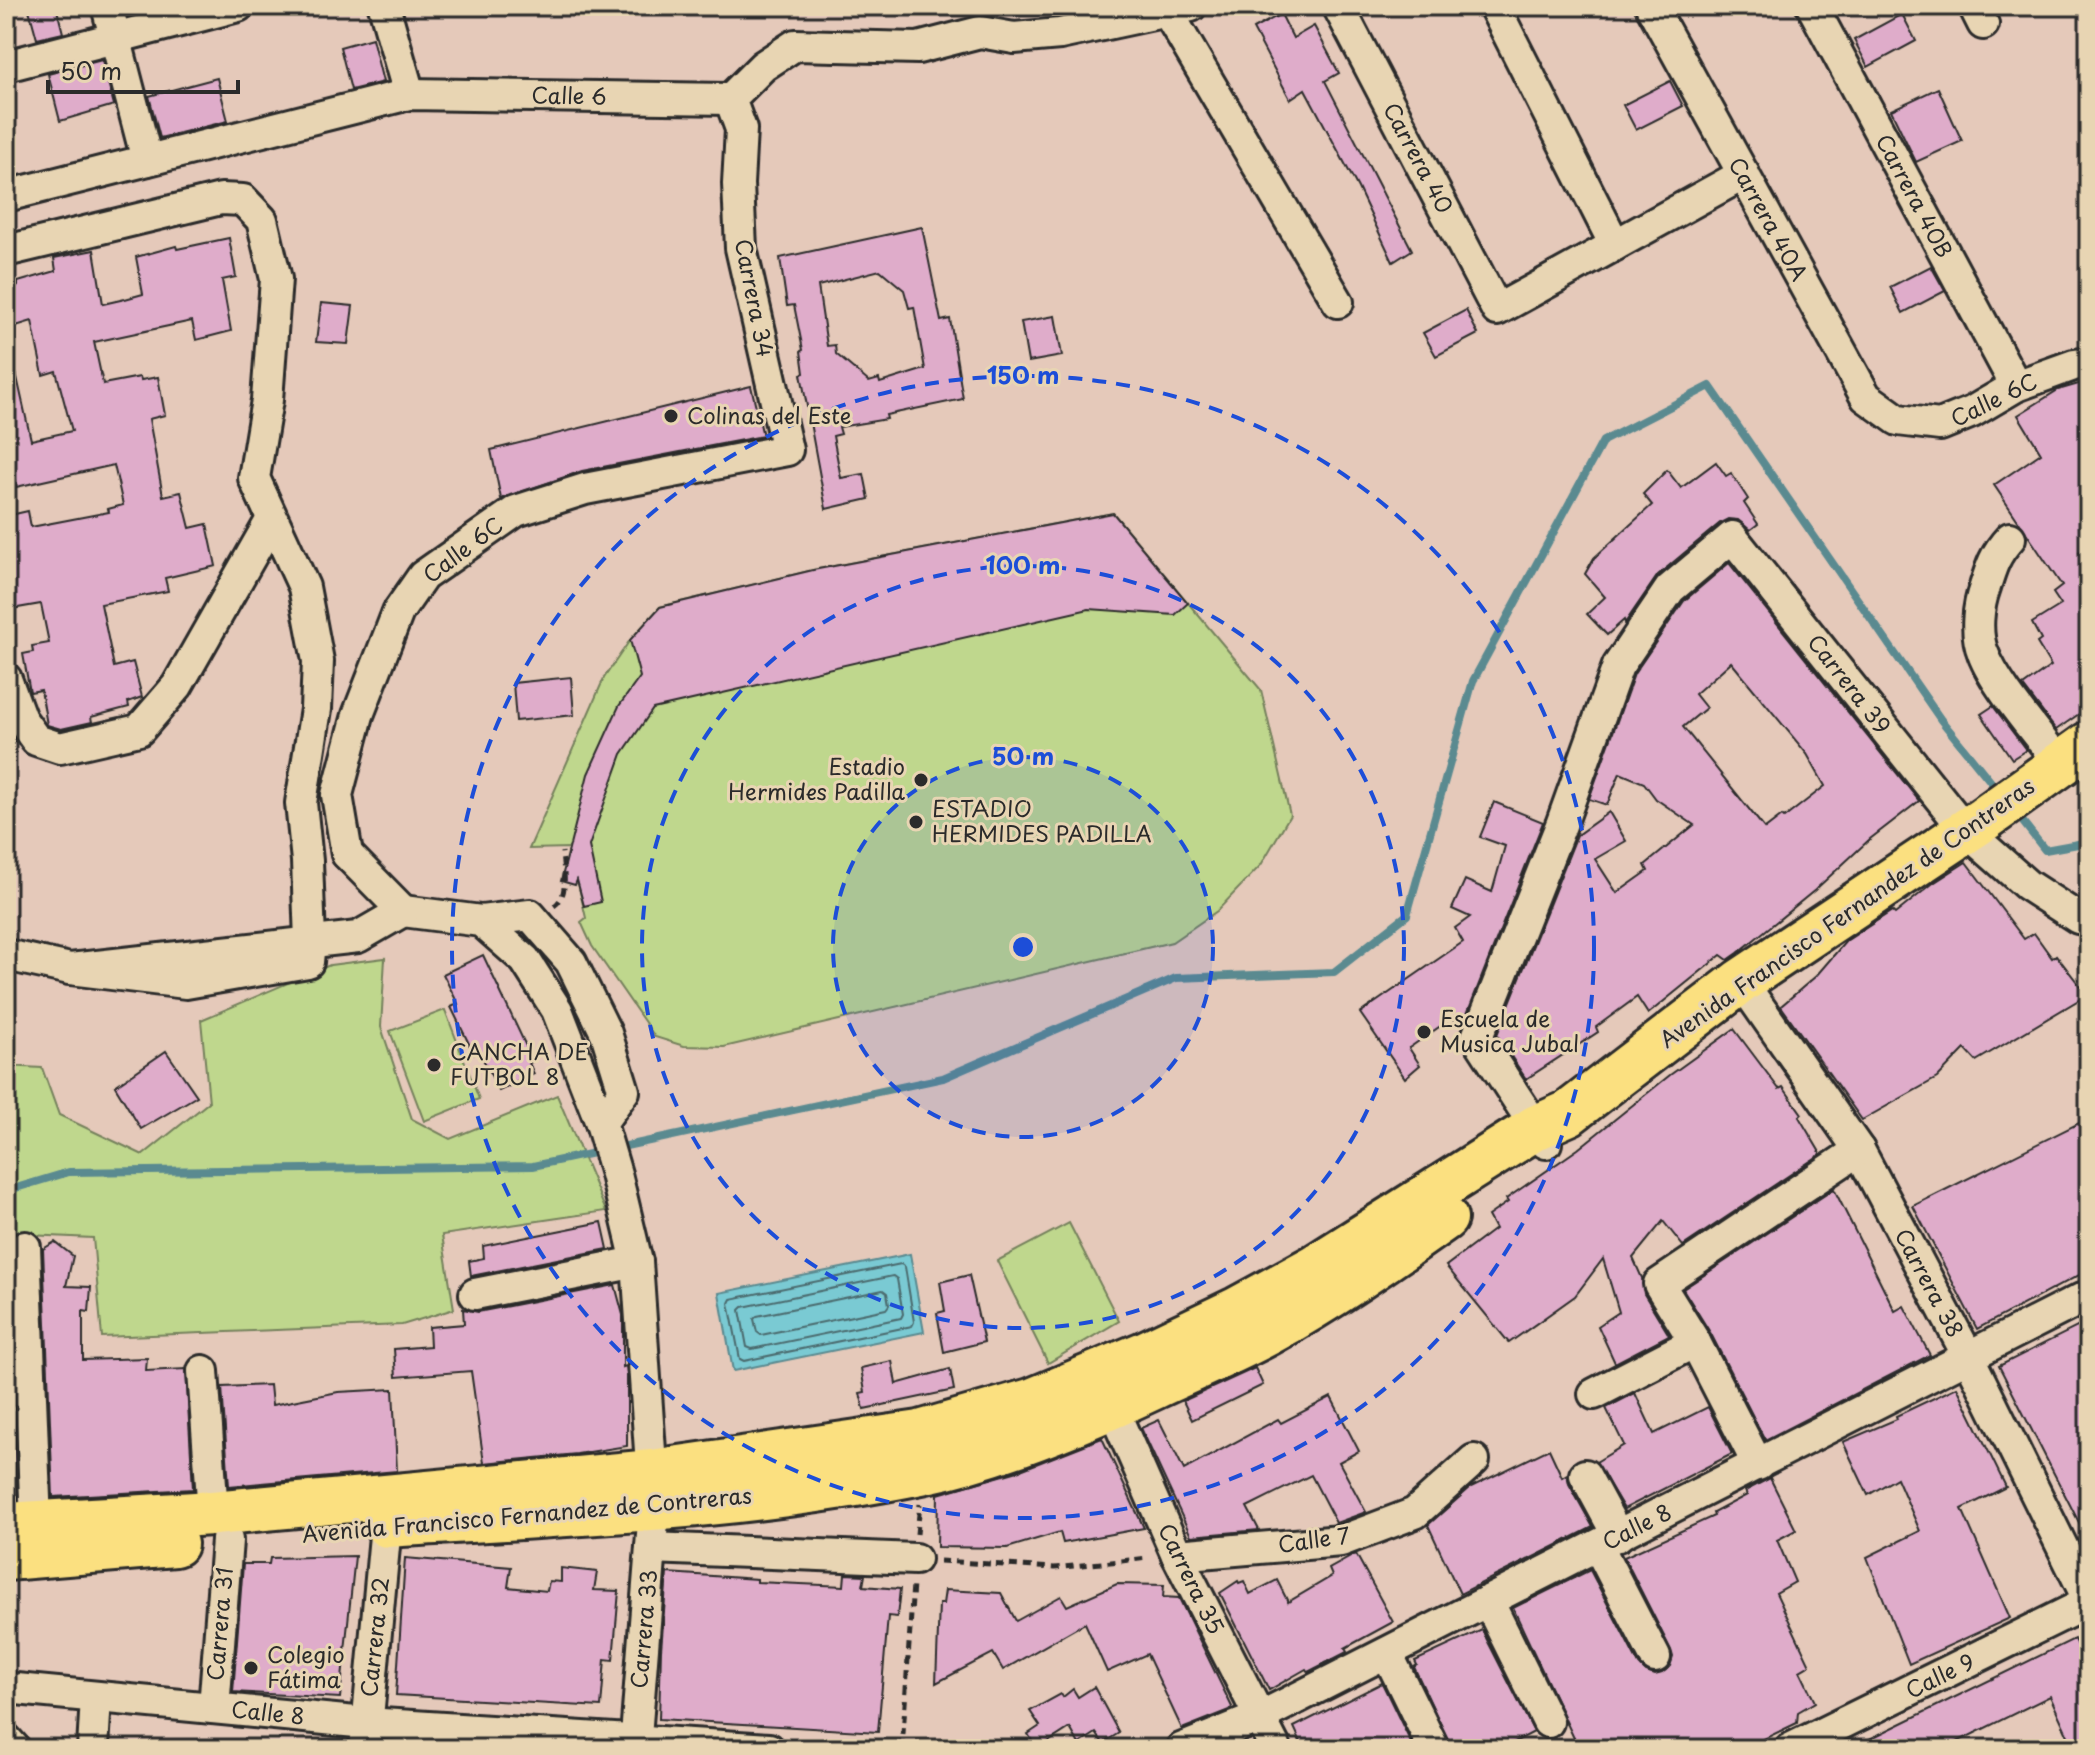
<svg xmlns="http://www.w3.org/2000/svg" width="2095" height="1755" font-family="'Playpen Sans',sans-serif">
  <rect width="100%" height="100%" fill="#e5c9ba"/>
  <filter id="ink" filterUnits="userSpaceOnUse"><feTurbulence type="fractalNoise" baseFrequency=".0125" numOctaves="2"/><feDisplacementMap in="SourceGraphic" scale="16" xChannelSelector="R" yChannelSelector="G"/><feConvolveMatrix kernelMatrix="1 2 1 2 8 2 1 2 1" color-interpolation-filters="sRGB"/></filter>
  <g filter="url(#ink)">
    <!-- green -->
    <g fill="#bfd78d" stroke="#75815c" stroke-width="2">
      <path d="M 1113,513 L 1261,690 L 1290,815 L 1261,865 L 1217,911 L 1172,942 L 724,1047 L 684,1046 L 655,1037 L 592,946 L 581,922 L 586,918 L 570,848 L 529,849 L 604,678 L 630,640 L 660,607 L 813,570 Z"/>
      <path d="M 385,958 L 381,1027 L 412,1119 L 450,1139 L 557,1095 L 606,1211 L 442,1235 L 454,1309 L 402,1325 L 102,1337 L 93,1238 L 6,1234 L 6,1066 L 42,1068 L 59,1115 L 143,1155 L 209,1102 L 201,1020 L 330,965 Z"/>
      <path d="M 445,1010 L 479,1099 L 424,1121 L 390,1031 Z"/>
      <path d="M 1069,1223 L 1119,1321 L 1048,1363 L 997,1261 Z"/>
    </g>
    <!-- water -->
    <path fill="#7acad3" stroke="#5a8a90" stroke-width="2" d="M 910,1254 L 924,1332 L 733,1371 L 719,1293 Z"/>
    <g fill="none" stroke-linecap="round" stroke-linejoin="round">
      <!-- shore -->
      <g stroke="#4b6b6e" stroke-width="2">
        <path d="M 901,1264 L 905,1267 L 914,1322 L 912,1326 L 744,1361 L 740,1359 L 729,1303 L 731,1299 Z"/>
        <path d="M 893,1276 L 897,1279 L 903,1314 L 901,1318 L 752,1349 L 747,1347 L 740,1310 L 743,1307 Z"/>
        <path d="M 883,1290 L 887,1293 L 889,1305 L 886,1309 L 761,1335 L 757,1332 L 754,1319 L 757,1316 Z"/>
      </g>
      <!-- stream -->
      <g stroke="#5a8a90" stroke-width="8">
        <path d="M 2015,812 L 2045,850 L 2089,842"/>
        <path d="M 6,1191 L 69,1172 L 533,1166 L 943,1078 L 1176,978 L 1334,972 L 1407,915 L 1473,681 L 1603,441 L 1710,386 L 1941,720 L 1999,792"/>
      </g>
    </g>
    <!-- building -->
    <g fill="#dfacca" stroke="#2b2b2b" stroke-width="2" fill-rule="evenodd">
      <path d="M 28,6 L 56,6 L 63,33 L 37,39 Z"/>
      <path d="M 1281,14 L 1293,38 L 1314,26 L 1339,73 L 1325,81 L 1412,250 L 1393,262 L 1358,188 L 1305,89 L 1290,99 L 1253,29 Z"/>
      <path d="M 1902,14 L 1916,41 L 1868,67 L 1854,40 Z"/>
      <path d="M 372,38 L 383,82 L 351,90 L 340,47 Z"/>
      <path d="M 102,60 L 114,105 L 60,121 L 48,74 Z"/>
      <path d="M 217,78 L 228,121 L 160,138 L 149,96 Z"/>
      <path d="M 1670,81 L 1683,106 L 1636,130 L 1623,105 Z"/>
      <path d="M 1938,88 L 1962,141 L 1916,162 L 1891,110 Z"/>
      <path d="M 922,227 L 941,321 L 950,319 L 963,399 L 886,415 L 887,419 L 839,427 L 841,434 L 833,436 L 841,478 L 864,474 L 869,499 L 826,509 L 801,374 L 804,373 L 801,351 L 803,350 L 794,305 L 787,306 L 780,258 ZM 880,270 L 904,290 L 909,308 L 914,307 L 925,369 L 880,383 L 879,379 L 869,382 L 836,354 L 835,345 L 827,346 L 818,286 Z"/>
      <path d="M 229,238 L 236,277 L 222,280 L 231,331 L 196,340 L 192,321 L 94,342 L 103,384 L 140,377 L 141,380 L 158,377 L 165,415 L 149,419 L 163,496 L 181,492 L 190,528 L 207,524 L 216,566 L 165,578 L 168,591 L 101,604 L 114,667 L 133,662 L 142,697 L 128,702 L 129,707 L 91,717 L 92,722 L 61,729 L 47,725 L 41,690 L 30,692 L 23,654 L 33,652 L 32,646 L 49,643 L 41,604 L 6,610 L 6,516 L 28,511 L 31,527 L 109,512 L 108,509 L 123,505 L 114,465 L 16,487 L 6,442 L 6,369 L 15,368 L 31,440 L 72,431 L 56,371 L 43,375 L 32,321 L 16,326 L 7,288 L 18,286 L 18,282 L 56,271 L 54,258 L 94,250 L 103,304 L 125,299 L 143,294 L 136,257 L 176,246 L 177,249 Z"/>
      <path d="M 1931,266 L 1945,291 L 1903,313 L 1890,287 Z"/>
      <path d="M 321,303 L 353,306 L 348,344 L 316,342 Z"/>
      <path d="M 1466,310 L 1478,334 L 1436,356 L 1423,333 Z"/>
      <path d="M 1055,316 L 1062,356 L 1028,362 L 1021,322 Z"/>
      <path d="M 2089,381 L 2089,545 L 2079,552 L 2089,568 L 2089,707 L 2056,730 L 2023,686 L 2051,666 L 2037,643 L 2041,640 L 2032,623 L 2061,605 L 2053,593 L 2062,586 L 1994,485 L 2041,453 L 2018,415 L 2058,390 Z"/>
      <path d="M 751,386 L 763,436 L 582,471 L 501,499 L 491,450 Z"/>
      <path d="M 1716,462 L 1726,476 L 1731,473 L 1748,499 L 1744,503 L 1758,524 L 1750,530 L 1738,520 L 1728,519 L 1720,523 L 1658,575 L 1625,623 L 1624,620 L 1607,635 L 1587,614 L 1605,597 L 1585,574 L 1594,558 L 1652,505 L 1643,494 L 1667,470 L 1681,488 Z"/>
      <path d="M 1113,513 L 1188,603 L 1175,615 L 1089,609 L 653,709 L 622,754 L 589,846 L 601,902 L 584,906 L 577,880 L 575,885 L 561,881 L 588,774 L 619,706 L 640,677 L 630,640 L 660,607 L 813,570 Z"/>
      <path d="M 1729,563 L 1919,801 L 1870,839 L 1815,890 L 1738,953 L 1728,960 L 1721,955 L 1648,1014 L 1637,997 L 1596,1027 L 1598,1032 L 1526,1079 L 1497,1035 L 1577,835 L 1609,812 L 1626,841 L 1595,859 L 1617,893 L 1648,871 L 1645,865 L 1694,825 L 1656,799 L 1644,783 L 1620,773 L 1607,805 L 1589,799 L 1634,674 L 1684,601 ZM 1731,662 L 1807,754 L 1825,786 L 1784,818 L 1782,816 L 1765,829 L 1683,727 L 1706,708 L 1695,694 Z"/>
      <path d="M 571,677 L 574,715 L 516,721 L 513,683 Z"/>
      <path d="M 1993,706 L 2026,750 L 2012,759 L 1981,714 Z"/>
      <path d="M 1494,802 L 1543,822 L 1465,1019 L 1459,1024 L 1452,1018 L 1409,1048 L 1420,1065 L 1405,1078 L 1360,1013 L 1463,942 L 1455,928 L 1470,917 L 1452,909 L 1465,880 L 1492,892 L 1505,846 L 1480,837 Z"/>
      <path d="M 1966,862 L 2024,939 L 2034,933 L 2052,958 L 2056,955 L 2087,995 L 1976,1061 L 1965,1049 L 1937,1078 L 1862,1120 L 1781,1006 L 1816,976 L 1846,941 L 1892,911 L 1895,914 L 1932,884 Z"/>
      <path d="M 483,955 L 533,1061 L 529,1063 L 534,1074 L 499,1091 L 479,1051 L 474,1054 L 451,1007 L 458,1004 L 443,974 Z"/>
      <path d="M 1734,1029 L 1779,1089 L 1783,1087 L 1802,1114 L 1799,1117 L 1821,1154 L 1683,1246 L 1663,1221 L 1633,1258 L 1642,1278 L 1644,1294 L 1669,1335 L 1615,1363 L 1598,1326 L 1619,1312 L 1603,1259 L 1575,1296 L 1509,1343 L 1446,1266 L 1495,1229 L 1488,1216 L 1508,1202 L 1506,1199 L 1578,1149 L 1670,1075 Z"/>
      <path d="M 166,1051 L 197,1096 L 141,1129 L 115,1086 Z"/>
      <path d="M 2089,1118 L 2089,1270 L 1977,1329 L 1913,1206 Z"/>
      <path d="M 1834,1189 L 1895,1311 L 1904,1306 L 1930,1355 L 1765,1440 L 1711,1334 L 1683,1289 Z"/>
      <path d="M 602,1222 L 608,1249 L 471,1276 L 469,1261 L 484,1258 L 483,1246 Z"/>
      <path d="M 55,1242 L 73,1256 L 66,1286 L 91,1287 L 89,1312 L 83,1311 L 83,1360 L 147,1358 L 146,1371 L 186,1369 L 193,1489 L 53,1497 L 43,1249 Z"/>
      <path d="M 8,1270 L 17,1499 L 6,1500 L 6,1271 Z"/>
      <path d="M 969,1275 L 984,1342 L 944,1352 L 937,1313 L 945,1311 L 940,1282 Z"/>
      <path d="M 615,1285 L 623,1315 L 623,1367 L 626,1366 L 627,1376 L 627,1446 L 577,1454 L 484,1463 L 471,1371 L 396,1377 L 394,1349 L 430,1346 L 429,1327 L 464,1324 L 463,1309 L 478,1312 Z"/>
      <path d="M 2089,1321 L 2089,1542 L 1999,1366 Z"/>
      <path d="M 892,1361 L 896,1384 L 950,1369 L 954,1390 L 864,1409 L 860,1393 L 865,1392 L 861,1368 Z"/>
      <path d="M 1255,1368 L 1263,1385 L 1192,1420 L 1183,1401 Z"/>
      <path d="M 270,1385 L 272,1405 L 338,1392 L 393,1389 L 397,1471 L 229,1486 L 222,1387 Z"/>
      <path d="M 1957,1387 L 2006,1487 L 1962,1509 L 2010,1618 L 1909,1664 L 1867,1557 L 1920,1531 L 1897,1478 L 1868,1495 L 1843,1442 L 1897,1419 L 1896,1416 Z"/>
      <path d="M 1635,1393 L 1654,1434 L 1708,1407 L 1732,1454 L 1624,1509 L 1596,1462 L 1624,1445 L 1606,1408 Z"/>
      <path d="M 1331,1397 L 1359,1451 L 1339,1462 L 1366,1512 L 1336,1523 L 1311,1475 L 1247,1507 L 1259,1530 L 1191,1536 L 1141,1428 L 1159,1420 L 1184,1470 L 1278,1419 L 1281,1423 Z"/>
      <path d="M 1102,1438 L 1144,1528 L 1063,1543 L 1060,1532 L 1007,1548 L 937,1547 L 938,1494 L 1018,1471 Z"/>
      <path d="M 1549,1449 L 1562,1477 L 1567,1474 L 1569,1484 L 1593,1527 L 1460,1594 L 1428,1525 L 1471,1487 Z"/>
      <path d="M 1770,1478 L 1796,1530 L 1777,1540 L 1795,1582 L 1776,1593 L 1810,1665 L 1800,1671 L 1815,1702 L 1798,1712 L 1797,1723 L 1743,1749 L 1579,1749 L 1513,1608 L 1590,1570 L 1639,1665 L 1646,1672 L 1655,1675 L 1662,1673 L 1670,1666 L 1673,1657 L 1671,1650 L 1624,1557 L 1714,1516 L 1713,1513 L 1747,1495 L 1745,1491 Z"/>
      <path d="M 1356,1554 L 1393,1622 L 1345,1648 L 1347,1652 L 1308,1672 L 1306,1669 L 1269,1690 L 1220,1593 L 1238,1581 L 1239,1583 L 1244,1581 L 1250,1594 L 1277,1580 L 1288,1602 L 1332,1576 L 1329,1569 Z"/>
      <path d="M 355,1556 L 340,1698 L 233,1692 L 243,1564 L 269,1564 L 270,1558 Z"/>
      <path d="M 405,1558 L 511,1567 L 508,1587 L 547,1591 L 549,1581 L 561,1582 L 561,1568 L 597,1572 L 594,1590 L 619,1591 L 613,1660 L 605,1659 L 601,1707 L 396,1695 Z"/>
      <path d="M 667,1573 L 757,1579 L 757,1582 L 844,1586 L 845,1574 L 865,1575 L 863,1586 L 900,1589 L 897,1617 L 888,1616 L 878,1732 L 659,1719 L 661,1650 Z"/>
      <path d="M 1117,1584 L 1164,1585 L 1163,1597 L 1179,1598 L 1232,1707 L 1230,1710 L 1182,1729 L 1147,1654 L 1107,1672 L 1085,1623 L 1003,1670 L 993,1653 L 936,1683 L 939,1604 L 943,1604 L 945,1590 L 1001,1593 L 1016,1621 L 1061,1596 L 1067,1606 Z"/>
      <path d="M 1482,1630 L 1534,1732 L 1501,1749 L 1452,1749 L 1414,1667 L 1417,1665 L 1415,1661 Z"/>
      <path d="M 2074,1639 L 2089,1671 L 2089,1749 L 2074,1749 L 2050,1696 L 1943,1749 L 1849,1749 Z"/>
      <path d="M 1382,1683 L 1414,1749 L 1304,1749 L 1294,1727 Z"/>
      <path d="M 1094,1687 L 1119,1733 L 1103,1743 L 1096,1733 L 1079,1744 L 1070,1728 L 1037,1749 L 1028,1734 L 1040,1726 L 1030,1711 L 1061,1694 L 1063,1697 L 1073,1689 L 1078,1697 Z"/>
    </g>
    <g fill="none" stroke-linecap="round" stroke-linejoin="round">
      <defs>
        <g id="street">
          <path d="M 107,6 L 147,160"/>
          <path d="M 384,6 L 409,94"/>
          <path d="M 1338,6 L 1497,310 L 1744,174"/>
          <path d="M 1494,6 L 1615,245"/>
          <path d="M 1651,6 L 1866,397 L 1898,420 L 1940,425 L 1972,412 L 2016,386 L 2074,365 L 2089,363"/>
          <path d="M 1812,6 L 2016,386"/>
          <path d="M 1974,6 L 1983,24"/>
          <path d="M 1167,11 L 1338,302"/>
          <path d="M 6,66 L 238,6"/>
          <path d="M 730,99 L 763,66 L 795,45 L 918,48 L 980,32 L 1014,38 L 1060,34 L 1191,6"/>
          <path d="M 6,196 L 409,94 L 730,99"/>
          <path d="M 6,251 L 221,199 L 243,200 L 262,220 L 276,279 L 267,400 L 254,478 L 304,587 L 318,661 L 316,709 L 301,803 L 307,861 L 310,941 L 308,962 L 186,983 L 70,969"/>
          <path d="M 2010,538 C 1995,554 1991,567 1985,587 C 1978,606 1975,633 1983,653 C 1995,686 2038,734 2060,764"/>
          <path d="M 6,679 L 21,719 L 36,740 L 60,748 L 139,730 L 177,686 L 272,519"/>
          <path d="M 347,854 L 337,795 L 358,715 L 398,612 L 423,576 L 516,511 L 585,489 L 787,450 L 741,248 L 738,184 L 741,129 L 730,99"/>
          <path d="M 347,854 L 403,911"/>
          <path d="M 403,911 L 481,921 L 525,960 L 557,1010 L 601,1123 L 616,1174 L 637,1262 L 654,1509 L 635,1749"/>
          <path d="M 481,921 L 530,915 L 571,962 L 606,1033 L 624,1091 L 601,1123"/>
          <path d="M 6,955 L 70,969 L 358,937 L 403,911"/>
          <path d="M 1741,981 L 1859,1150 L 1969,1358 L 2089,1601"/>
          <path d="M 1546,1143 L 1477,1037 L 1561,825 L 1618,666 L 1670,589 L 1732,537 L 1966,831 L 2027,885 L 2078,918 L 2089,920"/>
          <path d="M 25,1247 L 36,1523"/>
          <path d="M 475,1294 L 637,1262"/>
          <path d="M 203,1371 L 213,1513"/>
          <path d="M 1594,1394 L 1695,1342"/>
          <path d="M 1112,1407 L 1177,1555 L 1276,1749"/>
          <path d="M 1758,1465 L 1695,1342 L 1659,1284 L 1859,1150"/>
          <path d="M 1585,1475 L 1618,1536"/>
          <path d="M 1598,1546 L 1655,1657"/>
          <path d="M 651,1548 L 915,1559"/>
          <path d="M 1177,1555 L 1341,1541 L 1415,1513 L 1474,1460"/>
          <path d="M 1488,1601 L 1548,1722"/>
          <path d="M 1387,1653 L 1434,1749"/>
          <path d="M 6,1688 L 366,1723 L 769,1749"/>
          <path d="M 214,1708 L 227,1540"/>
          <path d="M 6,1739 L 15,1749"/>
          <path d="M 93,1749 L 96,1697"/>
          <path d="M 365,1749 L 386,1525"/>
          <path d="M 1181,1749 L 1260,1717 L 2089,1295"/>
          <path d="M 1790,1749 L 2089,1602"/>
        </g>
        <g id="primary">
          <path d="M 6,1525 L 213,1513 L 652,1472 L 920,1433 L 1031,1401 L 1144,1354 L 1238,1309 L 1315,1267 L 1535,1128 L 1569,1113 L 1741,981 L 1984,819 L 2089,744"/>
          <path d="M 387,1525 C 565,1514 746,1508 921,1472 C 999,1456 1082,1421 1154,1387 C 1192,1369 1231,1353 1268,1333 C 1330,1299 1387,1259 1445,1218"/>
          <path d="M 6,1558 L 175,1544"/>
        </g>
      </defs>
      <!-- street casing -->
      <use href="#street" stroke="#2b2b2b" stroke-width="36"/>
      <!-- primary casing -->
      <use href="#primary" stroke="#2b2b2b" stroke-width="50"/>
      <!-- path -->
      <g stroke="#2b2b2b" stroke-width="5" stroke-dasharray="8 6" stroke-linecap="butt">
        <path d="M 554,906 C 570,895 563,871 562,852"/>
        <path d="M 917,1534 L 920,1504"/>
        <path d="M 940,1561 L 1054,1568 L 1149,1558"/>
        <path d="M 902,1749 L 913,1584"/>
      </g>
      <!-- street -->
      <use href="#street" stroke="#e8d5b3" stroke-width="30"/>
      <!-- primary -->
      <use href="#primary" stroke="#fbe080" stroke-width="44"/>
    </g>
  </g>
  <!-- distance rings -->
  <circle cx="1023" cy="947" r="190" fill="#1d4ed8" fill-opacity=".12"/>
  <g fill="none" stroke="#1d4ed8" stroke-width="4" stroke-dasharray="14 10">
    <circle cx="1023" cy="947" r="190"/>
    <circle cx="1023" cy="947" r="381"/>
    <circle cx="1023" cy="947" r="571"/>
  </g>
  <!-- markers -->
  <g fill="#2b2b2b" stroke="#e8d5b3" stroke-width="3">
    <circle cx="671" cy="416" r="8"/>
    <circle cx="921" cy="780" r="8"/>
    <circle cx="916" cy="822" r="8"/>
    <circle cx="1424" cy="1032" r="8"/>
    <circle cx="434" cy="1065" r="8"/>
    <circle cx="251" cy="1668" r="8"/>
  </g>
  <g text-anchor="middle" stroke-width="6" stroke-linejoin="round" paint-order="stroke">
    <!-- street labels -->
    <g font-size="22" fill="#2b2b2b" stroke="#e8d5b3">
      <text transform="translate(569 96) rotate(1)" y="8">Calle 6</text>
      <text transform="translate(1418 158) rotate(62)" y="8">Carrera 40</text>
      <text transform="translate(1914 196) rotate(62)" y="8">Carrera 40B</text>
      <text transform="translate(1768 219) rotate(61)" y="8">Carrera 40A</text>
      <text transform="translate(754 298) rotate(79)" y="8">Carrera 34</text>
      <text transform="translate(1994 400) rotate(-26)" y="8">Calle 6C</text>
      <text transform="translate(463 550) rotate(-37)" y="8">Calle 6C</text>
      <text transform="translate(1849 684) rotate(52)" y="8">Carrera 39</text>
      <text transform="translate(1847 913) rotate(-35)" y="8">Avenida Francisco Fernandez de Contreras</text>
      <text transform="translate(1929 1283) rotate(62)" y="8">Carrera 38</text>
      <text transform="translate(527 1515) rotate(-5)" y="8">Avenida Francisco Fernandez de Contreras</text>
      <text transform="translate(1637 1527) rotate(-27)" y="8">Calle 8</text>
      <text transform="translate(1314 1540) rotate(-8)" y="8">Calle 7</text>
      <text transform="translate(1191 1579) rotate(64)" y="8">Carrera 35</text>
      <text transform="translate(220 1624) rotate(-85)" y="8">Carrera 31</text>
      <text transform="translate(644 1629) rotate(-85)" y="8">Carrera 33</text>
      <text transform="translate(375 1637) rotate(-84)" y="8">Carrera 32</text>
      <text transform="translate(1940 1676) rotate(-26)" y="8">Calle 9</text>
      <text transform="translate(268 1713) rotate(6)" y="8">Calle 8</text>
    </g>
    <!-- poi labels -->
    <g font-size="22" fill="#2b2b2b" stroke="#e8d5b3" text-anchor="start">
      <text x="687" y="424">Colinas del Este</text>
      <text x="905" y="775" text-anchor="end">Estadio<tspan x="905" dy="25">Hermides Padilla</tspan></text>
      <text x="932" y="817">ESTADIO<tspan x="932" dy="25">HERMIDES PADILLA</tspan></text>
      <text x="1440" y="1027">Escuela de<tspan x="1440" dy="25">Musica Jubal</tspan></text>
      <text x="450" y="1060">CANCHA DE<tspan x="450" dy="25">FUTBOL 8</tspan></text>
      <text x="267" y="1663">Colegio<tspan x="267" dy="25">Fátima</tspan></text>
    </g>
  </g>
  <circle cx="1023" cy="947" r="12" fill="#1d4ed8" stroke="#e8d5b3" stroke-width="4"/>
  <g font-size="24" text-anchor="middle" font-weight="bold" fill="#1d4ed8" stroke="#e8d5b3" stroke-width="6" stroke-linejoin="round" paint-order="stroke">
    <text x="1023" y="384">150 m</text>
    <text x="1023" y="574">100 m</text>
    <text x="1023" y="765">50 m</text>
  </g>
  <!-- margin -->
  <rect width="2095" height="1755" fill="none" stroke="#e8d5b3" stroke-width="32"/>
  <rect x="16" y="16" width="2063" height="1723" fill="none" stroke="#2b2b2b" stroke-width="3" filter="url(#ink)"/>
  <!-- scale -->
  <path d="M48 80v12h190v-12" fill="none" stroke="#2b2b2b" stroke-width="4"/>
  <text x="60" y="80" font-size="24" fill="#2b2b2b" stroke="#e8d5b3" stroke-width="6" paint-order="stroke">50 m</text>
</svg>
